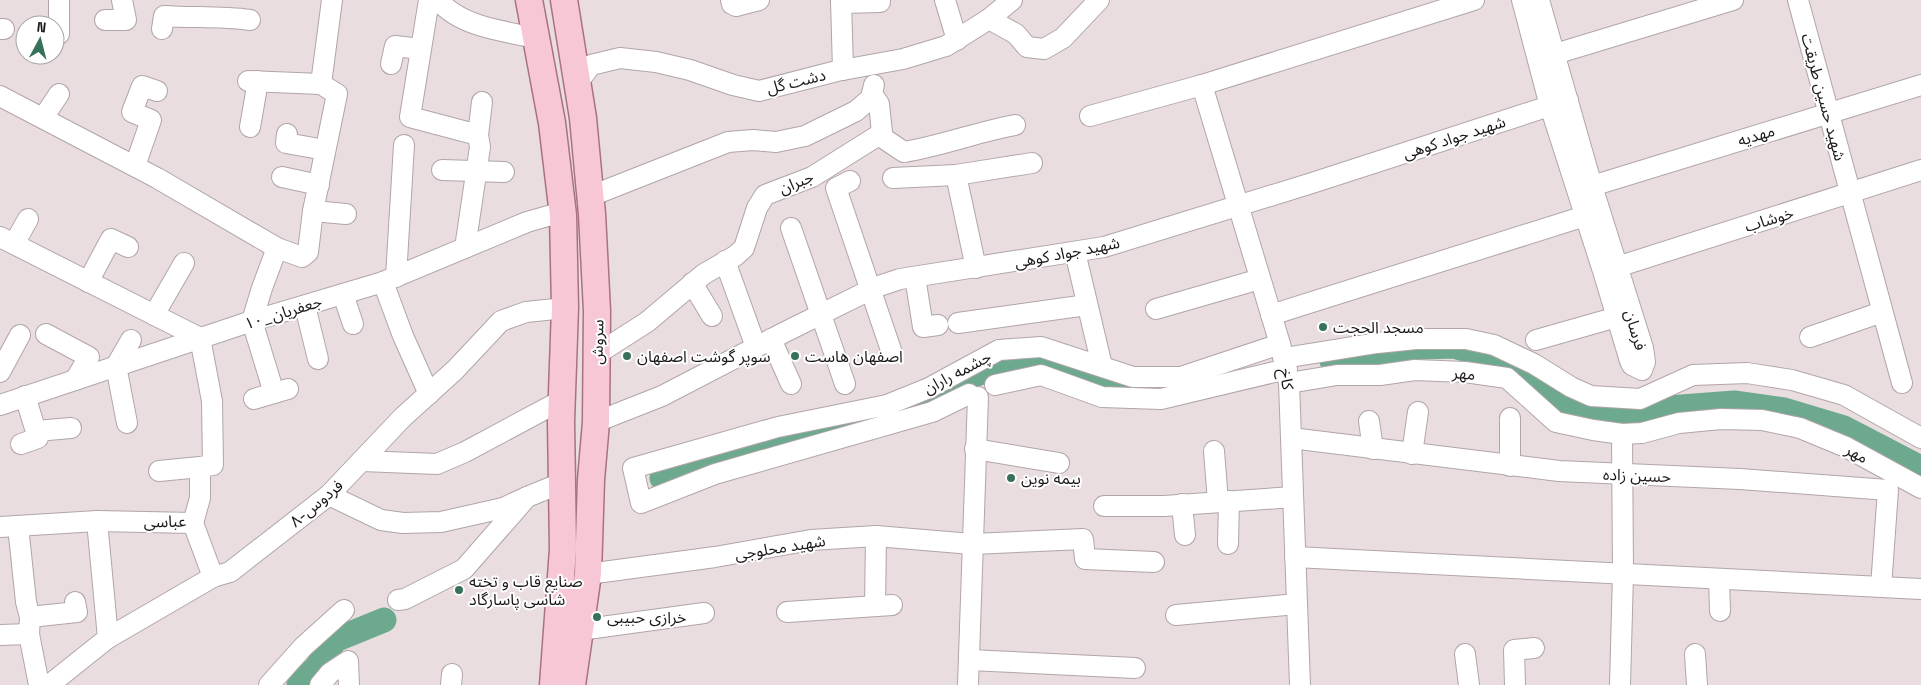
<svg xmlns="http://www.w3.org/2000/svg" width="1921" height="685" font-family="'Space Grotesk','Noto Sans Arabic',sans-serif">
  <rect width="100%" height="100%" fill="#eadde0"/>
  <g fill="none" stroke-linecap="round" stroke-linejoin="round">
    <!-- river -->
    <g stroke="#6ca98e" stroke-width="25">
      <path d="M 1332,361 L 1420,347 L 1454,346 L 1505,361 L 1559,402 L 1603,413 L 1734,403 L 1784,410 L 1844,428 L 1921,468"/>
      <path d="M 662,478 L 758,446 L 888,415 L 939,395 L 972,376 L 1020,356 L 1059,369 L 1094,384 L 1117,390"/>
      <path d="M 299,685 L 317,667 L 335,640 L 384,620"/>
    </g>
    <defs>
      <g id="minor">
        <path d="M 59,0 L 59,34"/>
        <path d="M 429,0 L 410,117 L 478,135 L 480,147 L 465,248"/>
        <path d="M 438,0 C 461,27 503,31 536,38"/>
        <path d="M 731,0 L 732,4 L 736,6 L 759,0"/>
        <path d="M 841,0 L 843,70"/>
        <path d="M 945,0 L 957,40"/>
        <path d="M 1522,0 L 1550,106 L 1603,271 L 1630,361 L 1632,365 L 1642,370 L 1645,362 L 1643,348 L 1592,186 L 1539,0"/>
        <path d="M 1798,0 L 1902,383"/>
        <path d="M 841,3 L 880,2"/>
        <path d="M 989,19 L 1016,34 L 1027,47 L 1044,49 L 1063,38 L 1099,0"/>
        <path d="M 105,20 L 126,20 L 122,0"/>
        <path d="M 0,29 L 4,29"/>
        <path d="M 162,29 L 164,16 C 193,18 221,16 250,20"/>
        <path d="M 1555,54 L 1733,0"/>
        <path d="M 391,64 L 395,46 L 420,49"/>
        <path d="M 248,81 L 321,84"/>
        <path d="M 577,84 L 591,65 L 620,58 L 656,62 L 690,70 L 733,85 L 759,91 L 837,71 L 903,59 L 946,46 L 989,19 L 1012,0"/>
        <path d="M 874,85 L 872,94 L 879,104 L 882,133"/>
        <path d="M 1202,85 L 1280,344 L 1289,383 L 1300,685"/>
        <path d="M 0,96 L 157,178 L 277,248 L 302,257 L 308,252 L 313,211 L 337,94 L 321,84 L 332,0"/>
        <path d="M 1090,116 L 1202,85 L 1474,0"/>
        <path d="M 43,118 L 59,94"/>
        <path d="M 250,127 L 258,81"/>
        <path d="M 287,134 L 286,143 L 325,150"/>
        <path d="M 478,135 L 482,102"/>
        <path d="M 135,166 L 151,120 L 132,112 L 142,86 L 157,91"/>
        <path d="M 442,170 L 504,172"/>
        <path d="M 956,175 L 976,268"/>
        <path d="M 282,177 L 319,185"/>
        <path d="M 893,178 L 956,175 L 1032,163"/>
        <path d="M 850,181 L 836,188 L 892,353"/>
        <path d="M 1592,186 L 1921,85"/>
        <path d="M 591,196 L 728,142 L 753,140 L 776,142 L 805,136 L 856,111 L 871,98 L 872,94"/>
        <path d="M 313,211 L 346,214"/>
        <path d="M 791,228 L 845,384"/>
        <path d="M 0,237 L 200,338 L 212,401 L 213,465 L 200,467 L 200,498 L 193,523 L 97,521 L 0,527"/>
        <path d="M 14,244 L 28,219"/>
        <path d="M 1075,252 L 1102,366"/>
        <path d="M 725,261 L 756,347"/>
        <path d="M 1617,267 L 1921,170"/>
        <path d="M 396,277 L 404,145"/>
        <path d="M 915,277 L 923,327 L 938,325"/>
        <path d="M 88,282 L 111,239 L 128,247"/>
        <path d="M 383,282 L 403,336 L 429,394"/>
        <path d="M 692,283 L 712,316"/>
        <path d="M 343,294 L 353,324"/>
        <path d="M 305,306 L 318,359"/>
        <path d="M 1156,309 L 1260,279"/>
        <path d="M 154,315 L 184,263"/>
        <path d="M 1271,315 L 1585,216"/>
        <path d="M 958,323 L 1087,305"/>
        <path d="M 46,334 L 89,357 L 75,380"/>
        <path d="M 1810,337 L 1882,312"/>
        <path d="M 771,339 L 791,384"/>
        <path d="M 1536,340 L 1617,317"/>
        <path d="M 597,354 L 647,322 L 704,274 L 735,256 L 744,248 L 757,208 L 765,195 L 812,177 L 882,133 L 883,138 L 904,152 C 942,146 977,132 1015,125"/>
        <path d="M 1284,358 L 1377,343 L 1416,339 L 1466,339 L 1494,345 L 1534,364 L 1571,387 L 1591,396 L 1640,399 L 1693,375 L 1747,373 L 1792,380 L 1844,395 L 1921,438"/>
        <path d="M 0,372 L 20,335"/>
        <path d="M 1289,383 L 1337,375 L 1380,375 L 1415,370 L 1465,372 L 1507,378 L 1556,422 L 1593,430 L 1622,434 L 1642,433 L 1679,423 L 1721,419 L 1762,420 L 1800,428 L 1846,447 L 1921,488"/>
        <path d="M 995,385 L 1041,375 L 1102,397 L 1161,399 L 1287,369"/>
        <path d="M 274,393 L 252,321 L 262,288 L 277,248"/>
        <path d="M 969,394 L 932,412 L 715,474 L 641,503 L 633,468 L 778,427 L 887,405 L 929,388 L 999,350 L 1041,347 L 1133,377 L 1181,377 L 1280,344"/>
        <path d="M 254,399 L 288,389"/>
        <path d="M 0,405 L 252,321 L 383,282 L 527,222 L 562,212"/>
        <path d="M 1510,418 L 1510,466"/>
        <path d="M 1369,421 L 1373,449"/>
        <path d="M 596,422 L 662,396 L 785,332 L 876,287 L 900,279 L 1104,247 L 1312,183 L 1568,100"/>
        <path d="M 127,423 L 116,366 L 131,340"/>
        <path d="M 36,431 L 71,428"/>
        <path d="M 1291,438 L 1559,471 L 1740,479 L 1888,490 L 1881,587"/>
        <path d="M 21,444 L 38,438 L 25,396"/>
        <path d="M 975,449 L 1059,463"/>
        <path d="M 1214,451 L 1218,502"/>
        <path d="M 1412,454 L 1418,412"/>
        <path d="M 362,461 L 437,464 L 465,452 L 562,400"/>
        <path d="M 159,471 L 200,467"/>
        <path d="M 329,495 L 381,520 L 403,523 L 441,522 L 503,508 L 527,497"/>
        <path d="M 1182,504 L 1185,535"/>
        <path d="M 1104,506 L 1164,506 L 1293,497"/>
        <path d="M 97,521 L 108,638"/>
        <path d="M 193,523 L 213,577"/>
        <path d="M 18,526 L 26,602 L 30,617 L 29,634 L 39,685"/>
        <path d="M 1228,544 L 1229,501"/>
        <path d="M 1295,557 L 1921,589"/>
        <path d="M 588,574 L 715,557 L 811,540 L 876,536 L 972,544 L 1083,539 L 1085,559 L 1154,562"/>
        <path d="M 1719,579 L 1720,611"/>
        <path d="M 398,600 L 405,599 L 464,569 L 527,497 L 554,486"/>
        <path d="M 875,606 L 876,536"/>
        <path d="M 787,612 L 892,605"/>
        <path d="M 1176,615 L 1297,604"/>
        <path d="M 30,617 L 77,612 L 75,602"/>
        <path d="M 587,629 L 704,613"/>
        <path d="M 0,635 L 29,634"/>
        <path d="M 1465,654 L 1469,685"/>
        <path d="M 1695,654 L 1697,685"/>
        <path d="M 969,660 L 1135,668"/>
        <path d="M 49,685 L 108,638 L 213,577 L 230,572 L 329,495 L 403,417 L 455,370 L 501,321 L 526,312 L 565,308"/>
        <path d="M 269,685 L 303,647 L 344,610"/>
        <path d="M 320,685 L 330,673 L 348,661 L 349,685"/>
        <path d="M 451,685 L 452,674"/>
        <path d="M 968,685 L 978,397"/>
        <path d="M 1515,685 L 1514,650 L 1534,648"/>
        <path d="M 1620,685 L 1623,574 L 1622,434"/>
      </g>
      <g id="major">
        <path d="M 529,0 L 552,123 L 563,215 L 565,308 L 561,421 L 563,549 L 553,685"/>
        <path d="M 564,0 L 583,118 L 592,214 L 597,311 L 596,422 L 591,480 L 588,574 L 572,685"/>
      </g>
    </defs>
    <!-- minor casing -->
    <use href="#minor" stroke="#b1a5a8" stroke-width="22"/>
    <!-- major casing -->
    <use href="#major" stroke="#a87282" stroke-width="29"/>
    <!-- minor -->
    <use href="#minor" stroke="#fff" stroke-width="20"/>
    <!-- major -->
    <use href="#major" stroke="#f8c7d6" stroke-width="26"/>
  </g>
  <!-- markers -->
  <g fill="#38715a" stroke="#fff" stroke-width="2">
    <circle cx="1323" cy="327" r="5"/>
    <circle cx="627" cy="356" r="5"/>
    <circle cx="795" cy="356" r="5"/>
    <circle cx="1011" cy="478" r="5"/>
    <circle cx="459" cy="590" r="5"/>
    <circle cx="597" cy="617" r="5"/>
  </g>
  <g text-anchor="middle" stroke-width="4" stroke-linejoin="round" paint-order="stroke">
    <!-- street labels -->
    <g font-size="16" fill="#1c1819" stroke="#fff">
      <text transform="translate(796 81) rotate(-14)" y="6">دشت گل</text>
      <text transform="translate(1824 97) rotate(75)" y="6">شهید حسین طریقت</text>
      <text transform="translate(1756 135) rotate(-17)" y="6">مهدیه</text>
      <text transform="translate(1454 137) rotate(-18)" y="6">شهید جواد کوهی</text>
      <text transform="translate(796 182) rotate(-22)" y="6">جبران</text>
      <text transform="translate(1769 219) rotate(-17)" y="6">خوشاب</text>
      <text transform="translate(1067 252) rotate(-11)" y="6">شهید جواد کوهی</text>
      <text transform="translate(283 312) rotate(-17)" y="6">۱۰_جعفریان</text>
      <text transform="translate(1636 330) rotate(74)" y="6">فرسان</text>
      <text transform="translate(597 342) rotate(-89)" y="6">سروش</text>
      <text transform="translate(957 372) rotate(-28)" y="6">چشمه راران</text>
      <text transform="translate(1464 373) rotate(5)" y="6">مهر</text>
      <text transform="translate(1287 379) rotate(81)" y="6">کاخ</text>
      <text transform="translate(1857 453) rotate(28)" y="6">مهر</text>
      <text transform="translate(1637 475) rotate(2)" y="6">حسین زاده</text>
      <text transform="translate(316 503) rotate(-40)" y="6">۸-فردوس</text>
      <text transform="translate(165 521) rotate(-1)" y="6">عباسی</text>
      <text transform="translate(780 547) rotate(-9)" y="6">شهید محلوجی</text>
    </g>
    <!-- poi labels -->
    <g font-size="16" fill="#1c1819" stroke="#fff" text-anchor="start">
      <text x="1333" y="333">مسجد الحجت</text>
      <text x="637" y="362">سوپر گوشت اصفهان</text>
      <text x="805" y="362">اصفهان هاست</text>
      <text x="1021" y="484">بیمه نوین</text>
      <text x="469" y="587">صنایع قاب و تخته<tspan x="469" dy="18">شاسی پاسارگاد</tspan></text>
      <text x="607" y="623">خرازی حبیبی</text>
    </g>
  </g>
  <!-- north arrow -->
  <g transform="translate(40 40) rotate(7)"><circle r="24" fill="#ffffff" stroke="#a4a3a3"/>
  <path d="M0-4L9 19L0 12L-9 19Z" fill="#38715a"/>
  <text y="-8" font-size="14" font-weight="bold" text-anchor="middle" fill="#1c1819">N</text>
  </g>
</svg>
